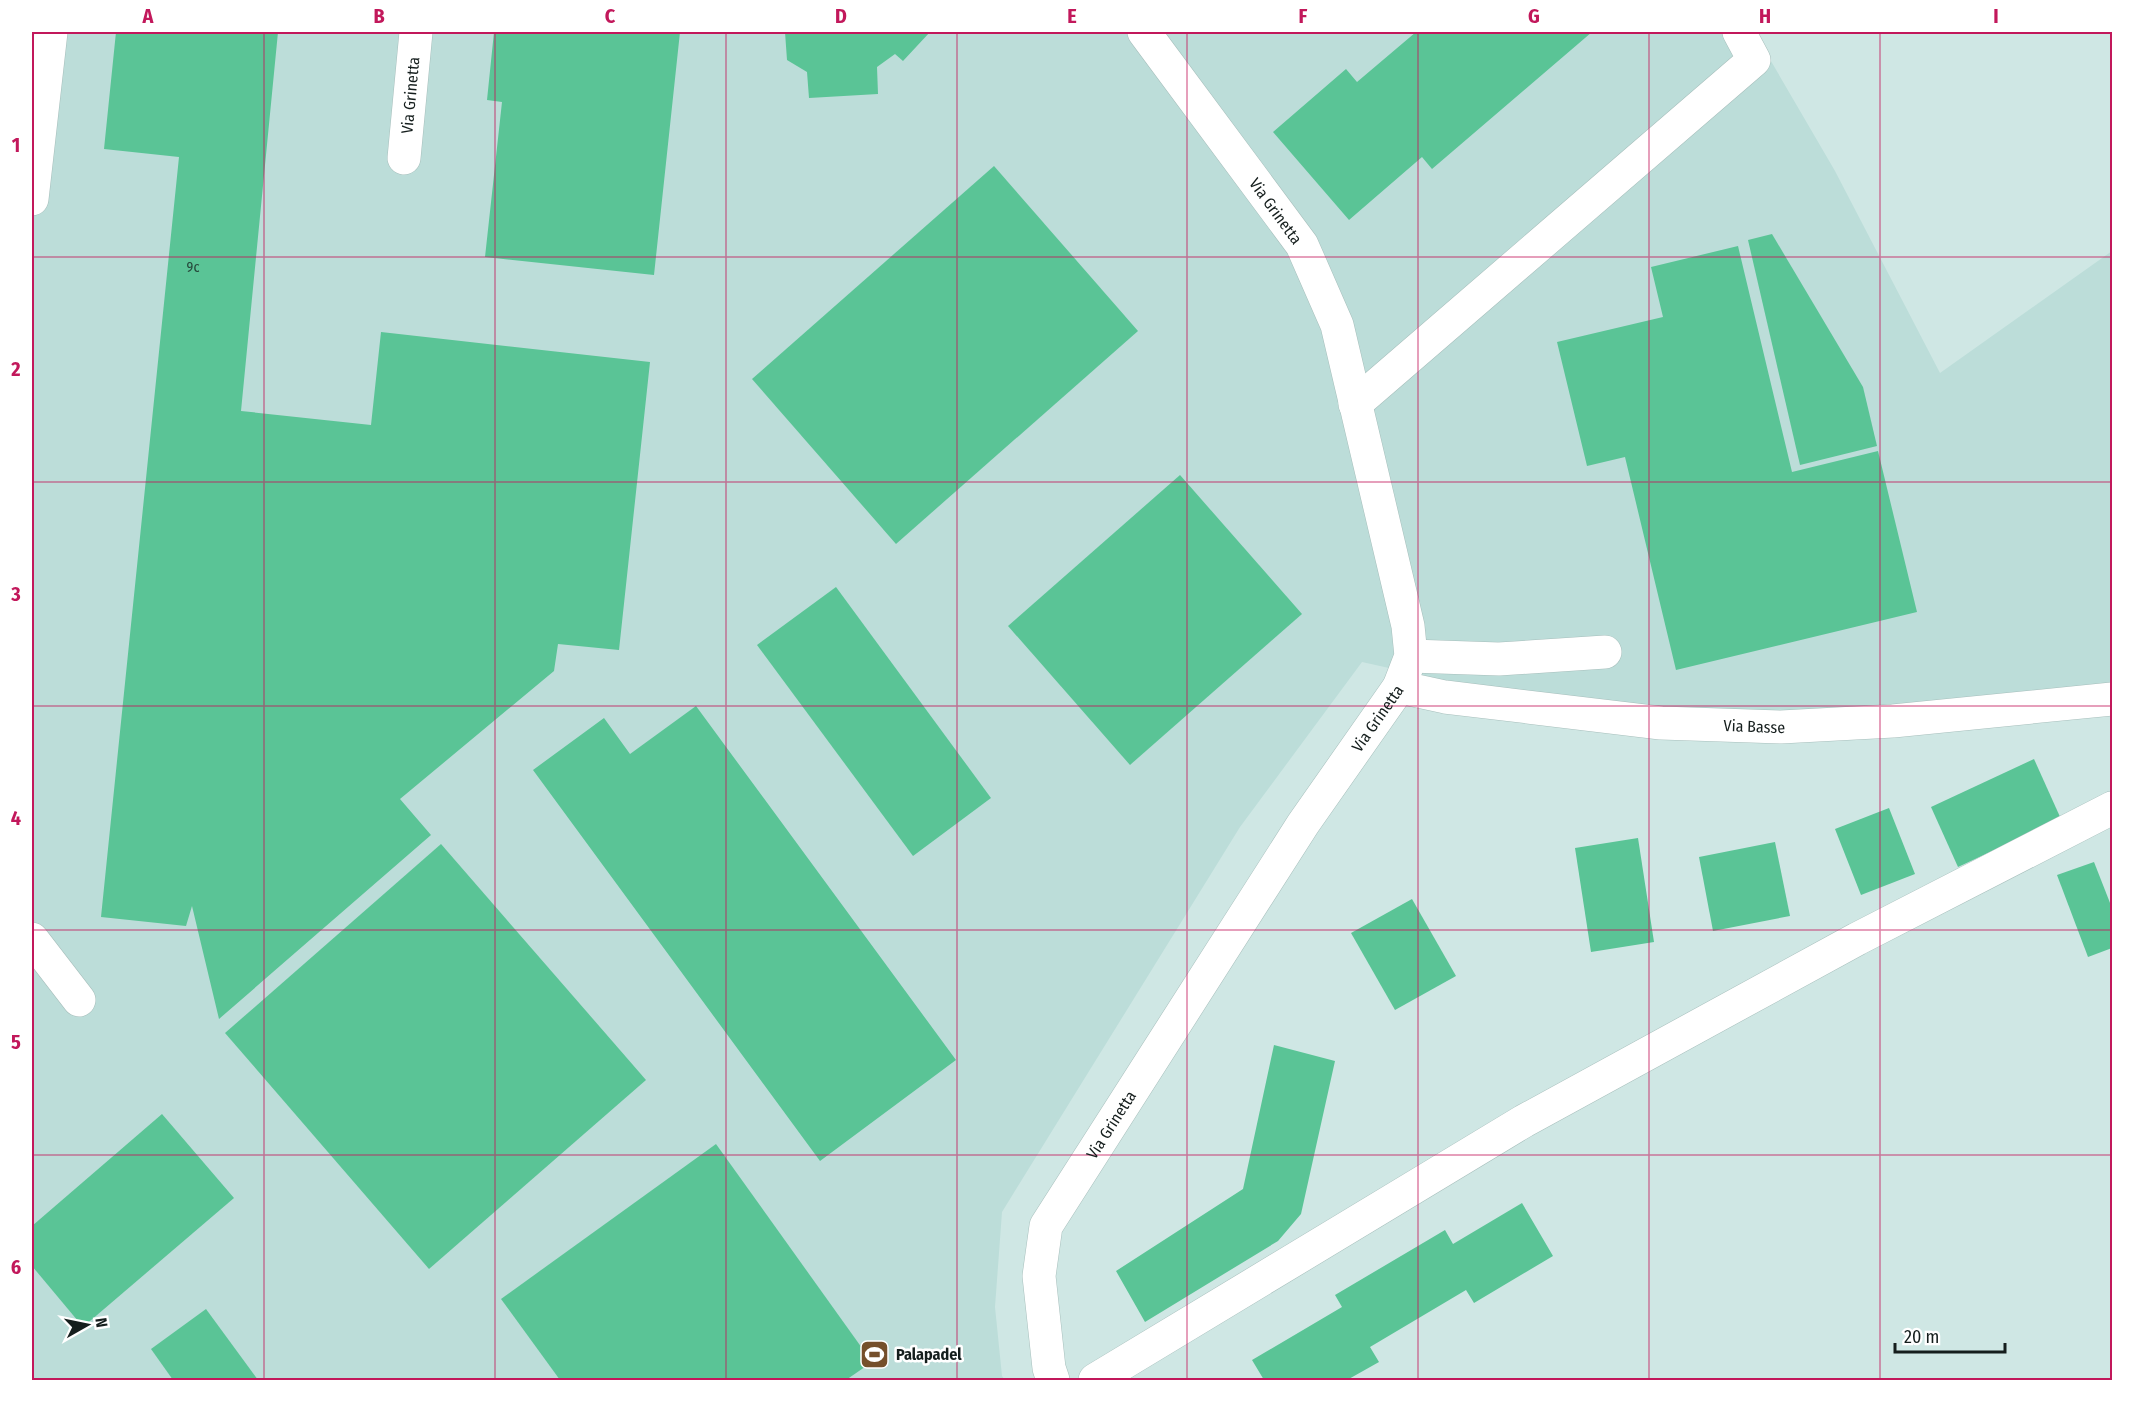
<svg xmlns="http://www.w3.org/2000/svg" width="2144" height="1412" font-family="'Fira Sans Condensed',sans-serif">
  <rect width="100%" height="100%" fill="#cfe7e4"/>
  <!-- built -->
  <path fill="#bcddd9" d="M 32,32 L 1754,32 L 1835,171 L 1940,373 L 2112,251 L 2112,689 L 1895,710 L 1663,714 L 1479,688 L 1362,662 L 1240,827 L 1002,1212 L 995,1307 L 1002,1376 L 1005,1380 L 32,1380 Z"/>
  <!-- building -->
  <g fill="#5ac496">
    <path d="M 116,32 L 278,32 L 241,411 L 371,425 L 381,332 L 650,362 L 619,650 L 558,644 L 554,671 L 400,799 L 431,835 L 219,1019 L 192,906 L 186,926 L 101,917 L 179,157 L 104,149 Z"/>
    <path d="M 494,32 L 680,32 L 654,275 L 485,257 L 502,102 L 487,100 Z"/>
    <path d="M 785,32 L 930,32 L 903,61 L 895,54 L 877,67 L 878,94 L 809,98 L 807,72 L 787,60 Z"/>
    <path d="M 1416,32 L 1592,32 L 1432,169 L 1422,157 L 1349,220 L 1273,132 L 1346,69 L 1357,82 Z"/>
    <path d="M 994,166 L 1138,331 L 896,544 L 752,379 Z"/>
    <path d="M 1772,234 L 1863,387 L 1877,446 L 1800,465 L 1748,240 Z"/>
    <path d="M 1738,246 L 1792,472 L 1878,451 L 1917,612 L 1676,670 L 1625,457 L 1587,466 L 1557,342 L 1663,317 L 1651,267 Z"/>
    <path d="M 1180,475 L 1302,614 L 1130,765 L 1008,626 Z"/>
    <path d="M 836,587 L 991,798 L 913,856 L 757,645 Z"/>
    <path d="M 696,706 L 956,1060 L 820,1161 L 533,770 L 604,718 L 630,754 Z"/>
    <path d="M 2034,759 L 2061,819 L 1958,867 L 1931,807 Z"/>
    <path d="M 1889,808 L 1915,874 L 1861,895 L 1835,829 Z"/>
    <path d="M 1638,838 L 1654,942 L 1591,952 L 1575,848 Z"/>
    <path d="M 1775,842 L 1790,916 L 1713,931 L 1699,857 Z"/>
    <path d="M 441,844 L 646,1080 L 429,1269 L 225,1033 Z"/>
    <path d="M 2094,862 L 2112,908 L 2112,948 L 2088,957 L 2057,875 Z"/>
    <path d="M 1412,899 L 1456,976 L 1395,1010 L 1351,933 Z"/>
    <path d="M 1274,1045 L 1335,1061 L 1301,1214 L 1278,1241 L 1145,1322 L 1116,1271 L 1243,1189 Z"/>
    <path d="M 162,1114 L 234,1198 L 83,1327 L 32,1266 L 32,1226 Z"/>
    <path d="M 716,1144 L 872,1362 L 846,1380 L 560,1380 L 501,1299 Z"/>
    <path d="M 1522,1203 L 1553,1256 L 1474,1303 L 1466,1290 L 1370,1347 L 1379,1362 L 1347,1380 L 1264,1380 L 1252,1360 L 1342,1307 L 1335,1295 L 1445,1230 L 1453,1244 Z"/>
    <path d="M 206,1309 L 258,1380 L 173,1380 L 151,1349 Z"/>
  </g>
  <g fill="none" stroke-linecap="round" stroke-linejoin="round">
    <defs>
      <g id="minor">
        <path id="s1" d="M 404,158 L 416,32"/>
        <path d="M 32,199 L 51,32"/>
        <path d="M 1355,404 L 1754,60 L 1739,32"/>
        <path d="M 1411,656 L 1499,659 L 1605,652"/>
        <path id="s2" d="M 1399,687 L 1445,697 L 1661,723 L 1781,727 L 1893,721 L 2112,699"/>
        <path d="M 32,939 L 79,1000"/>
        <path id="s3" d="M 1053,1380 L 1049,1368 L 1039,1276 L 1046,1226 L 1303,824 L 1399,687 L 1411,656 L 1408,626 L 1337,325 L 1302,245 L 1144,32"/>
        <path d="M 1095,1380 L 1524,1121 L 1857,939 L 2112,808"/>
      </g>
    </defs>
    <!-- minor casing -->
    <use href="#minor" stroke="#a7bfbc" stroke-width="34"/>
    <!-- minor -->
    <use href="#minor" stroke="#fff" stroke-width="33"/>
  </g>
  <!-- grid -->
  <path fill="none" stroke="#c2185b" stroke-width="1.5" stroke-opacity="0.55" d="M 264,32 L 264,1380M 495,32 L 495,1380M 726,32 L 726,1380M 957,32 L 957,1380M 1187,32 L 1187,1380M 1418,32 L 1418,1380M 1649,32 L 1649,1380M 1880,32 L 1880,1380M 32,257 L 2112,257M 32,482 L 2112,482M 32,706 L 2112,706M 32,930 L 2112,930M 32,1155 L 2112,1155"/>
  <!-- icons -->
  <defs>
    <symbol id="stadium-square" viewBox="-11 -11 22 22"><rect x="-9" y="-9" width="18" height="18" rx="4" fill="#754f2b" stroke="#fff"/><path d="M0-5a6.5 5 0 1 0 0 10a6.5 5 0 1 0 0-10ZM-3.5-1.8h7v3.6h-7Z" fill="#fff"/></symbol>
  </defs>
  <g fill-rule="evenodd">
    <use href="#stadium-square" x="858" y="1338" width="33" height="33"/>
  </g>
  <g text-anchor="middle" stroke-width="5" stroke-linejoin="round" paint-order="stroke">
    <!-- number labels -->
    <g font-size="14" fill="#26483b">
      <text x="193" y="272">9c</text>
    </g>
    <!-- street labels -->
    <g font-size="16" fill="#151e1d" stroke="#fff">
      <text dy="6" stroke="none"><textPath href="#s1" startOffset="63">Via Grinetta</textPath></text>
      <text transform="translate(1276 211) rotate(54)" y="6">Via Grinetta</text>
      <text dy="6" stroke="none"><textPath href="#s3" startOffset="762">Via Grinetta</textPath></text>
      <text dy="6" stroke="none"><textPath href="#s2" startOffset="358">Via Basse</textPath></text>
      <text dy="6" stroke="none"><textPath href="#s3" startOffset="276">Via Grinetta</textPath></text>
    </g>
    <!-- poi labels -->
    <g font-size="16" font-weight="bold" fill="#151e1d" stroke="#fff" text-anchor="start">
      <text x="896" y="1360">Palapadel</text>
    </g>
  </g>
  <!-- border -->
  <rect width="2144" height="1412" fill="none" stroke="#ffffff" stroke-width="66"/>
  <!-- north arrow -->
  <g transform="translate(87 1325) rotate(81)" stroke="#ffffff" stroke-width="4.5" paint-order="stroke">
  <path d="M0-4.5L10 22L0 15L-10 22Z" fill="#151e1d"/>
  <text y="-9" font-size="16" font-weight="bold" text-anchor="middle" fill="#151e1d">N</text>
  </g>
  <!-- scale -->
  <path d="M1895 1343v9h110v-9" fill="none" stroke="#151e1d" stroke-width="3"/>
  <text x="1904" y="1343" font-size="18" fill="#151e1d" stroke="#ffffff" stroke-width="4.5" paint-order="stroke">20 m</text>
  <rect x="33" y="33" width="2078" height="1346" fill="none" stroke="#c2185b" stroke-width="2"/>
  <g font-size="20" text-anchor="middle" font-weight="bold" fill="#c2185b">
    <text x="148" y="23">A</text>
    <text x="379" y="23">B</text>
    <text x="610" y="23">C</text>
    <text x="841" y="23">D</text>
    <text x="1072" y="23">E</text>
    <text x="1303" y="23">F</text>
    <text x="1534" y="23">G</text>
    <text x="1765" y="23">H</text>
    <text x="1996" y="23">I</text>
    <text x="16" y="152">1</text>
    <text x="16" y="376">2</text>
    <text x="16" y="601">3</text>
    <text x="16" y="825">4</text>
    <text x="16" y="1049">5</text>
    <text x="16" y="1274">6</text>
  </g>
</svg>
